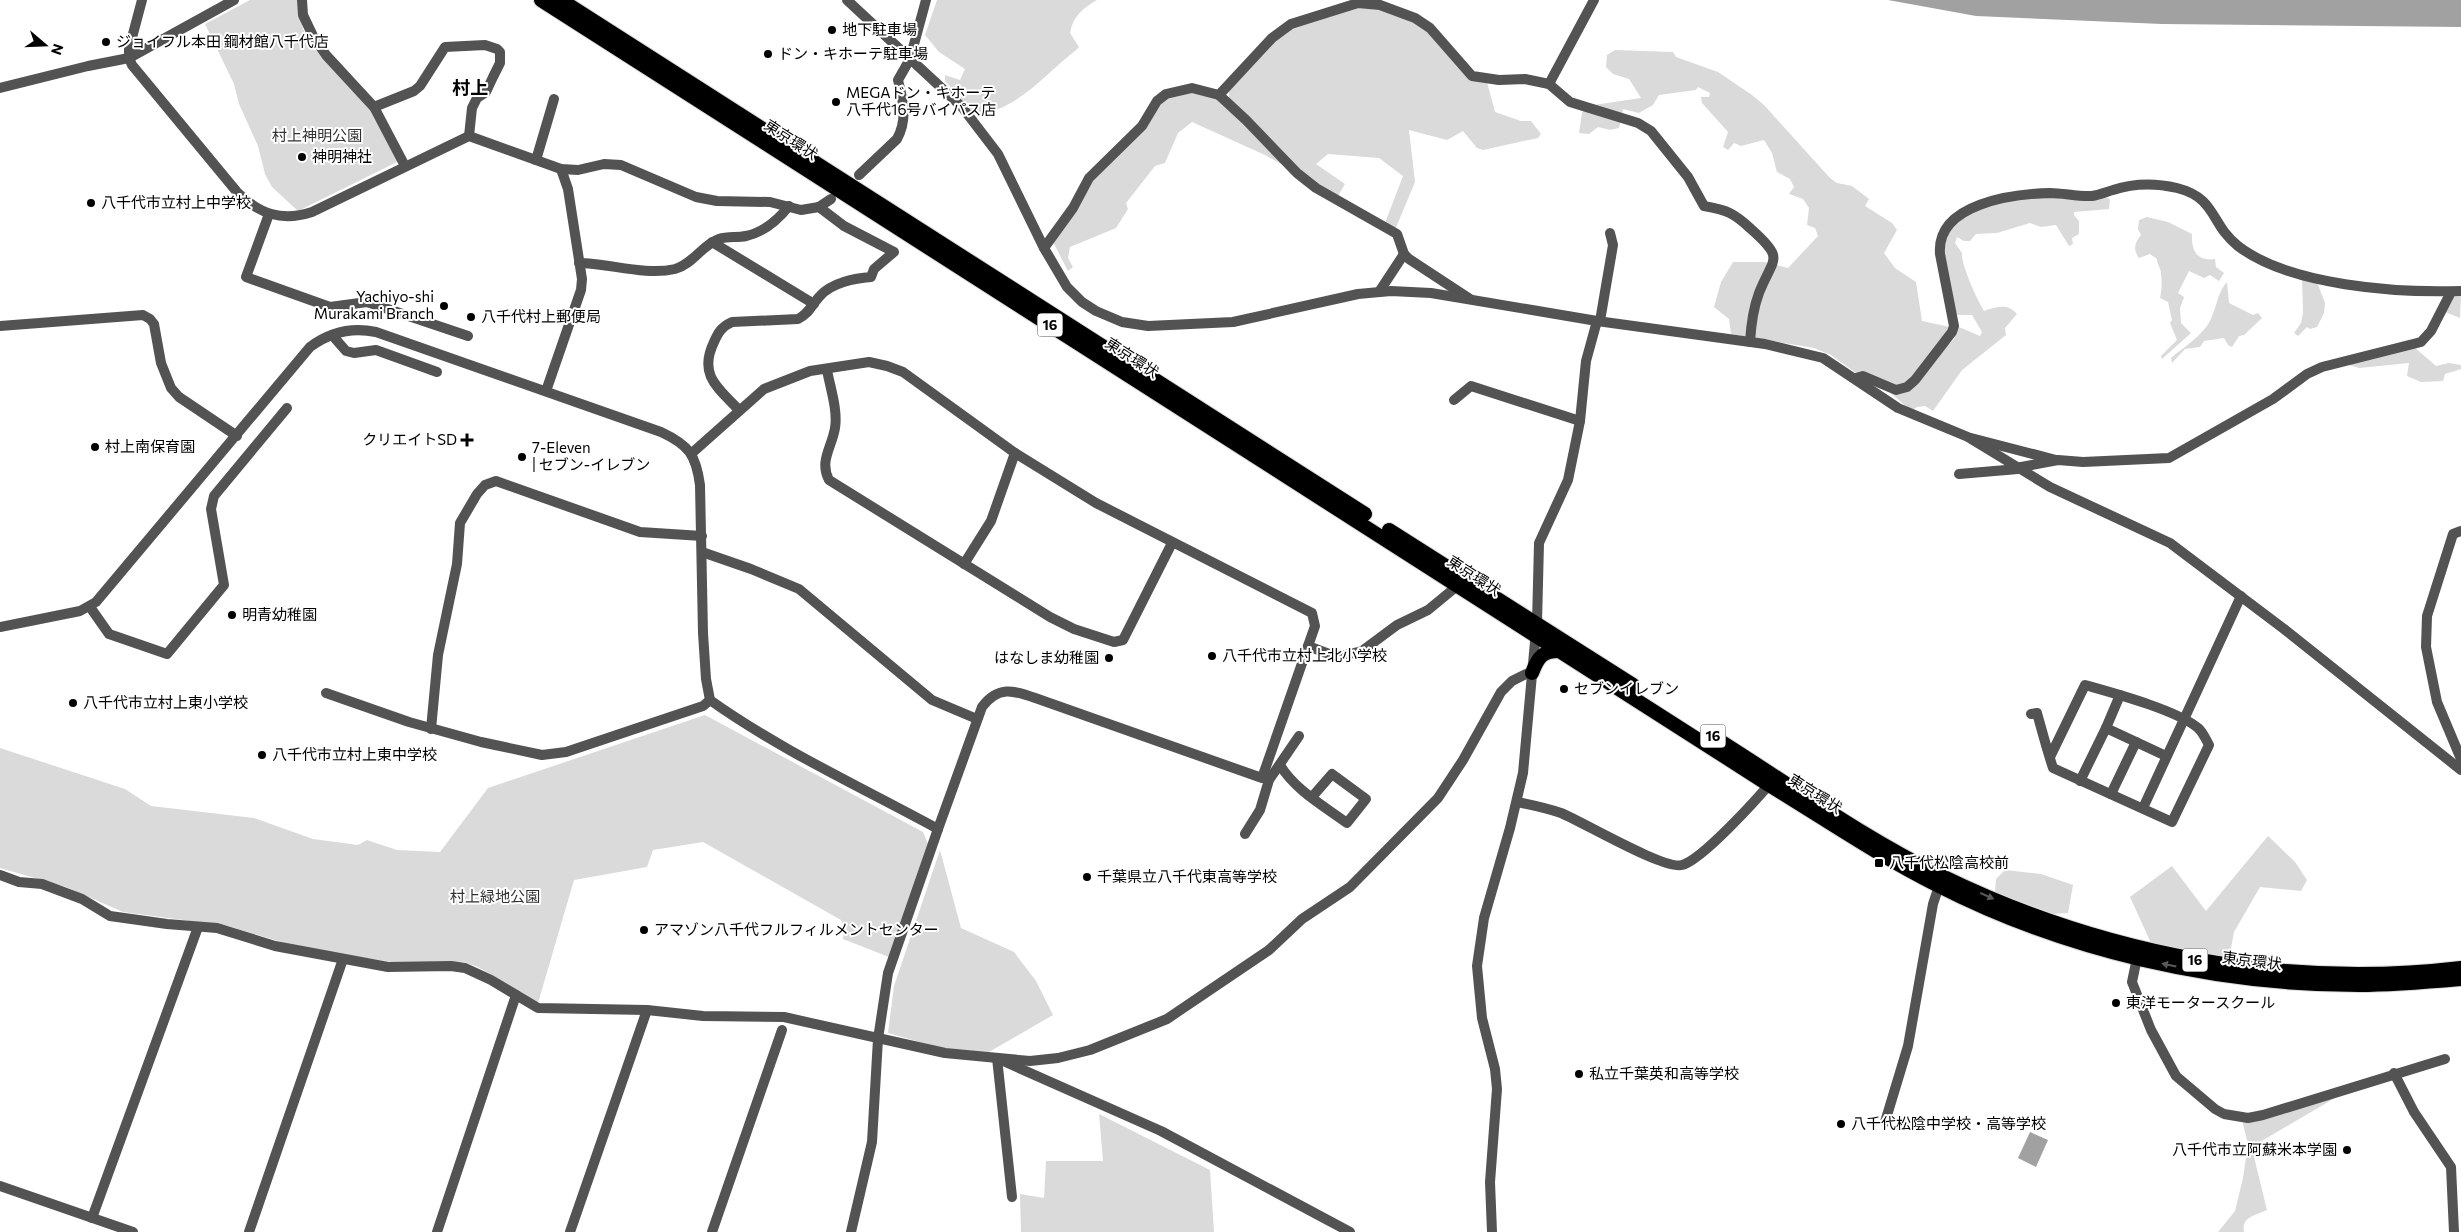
<svg xmlns="http://www.w3.org/2000/svg" width="2461" height="1232" font-family="Commissioner,'Noto Sans JP',sans-serif">
  <rect width="100%" height="100%" fill="#fff"/>
  <!-- green -->
  <g fill="#dadada">
    <path d="M 250,0 L 297,0 L 303,29 L 309,41 L 366,103 L 397,160 L 397,162 L 298,211 L 272,187 L 265,174 L 258,146 L 239,104 L 234,84 L 205,24 Z"/>
    <path d="M 937,0 L 1097,0 C 1083,8 1073,16 1070,33 L 1079,47 L 1076,50 C 1046,73 1015,113 975,114 L 945,81 L 945,75 L 960,80 L 965,69 L 939,52 L 925,35 Z"/>
    <path d="M 1367,5 L 1397,13 L 1428,31 L 1463,72 L 1487,82 L 1495,112 L 1521,121 L 1531,121 L 1541,134 L 1538,138 L 1483,150 L 1477,148 L 1463,131 L 1447,140 L 1409,130 L 1415,182 L 1395,230 L 1385,223 L 1403,176 L 1379,158 L 1328,154 L 1316,164 L 1345,184 L 1338,196 L 1265,155 L 1192,122 L 1178,133 L 1165,163 L 1155,166 L 1126,203 L 1128,209 L 1116,228 L 1070,247 L 1068,258 L 1073,267 L 1068,271 L 1053,242 L 1083,190 L 1167,97 L 1190,91 L 1229,100 L 1229,88 L 1278,37 L 1303,22 Z"/>
    <path d="M 1615,50 L 1673,52 L 1676,57 L 1718,72 L 1752,95 L 1764,105 L 1830,178 L 1837,183 L 1852,186 L 1869,199 L 1865,206 L 1892,223 L 1897,230 L 1884,253 L 1895,268 L 1916,282 L 1922,321 L 1950,327 L 1948,345 L 1954,339 L 1959,327 L 1980,336 L 1982,332 L 1972,315 L 1957,315 L 1943,257 L 1946,232 L 1972,211 L 2013,199 L 2053,196 L 2104,197 L 2110,199 L 2109,209 L 2074,212 L 2074,215 L 2079,221 L 2079,234 L 2072,238 L 2073,244 L 2069,246 L 2056,225 L 2041,227 L 2030,223 L 1997,233 L 1976,234 L 1970,241 L 1964,241 L 1957,237 L 1955,243 L 1962,253 C 1961,265 1977,299 1984,311 C 1997,307 2007,303 2017,314 L 2005,328 L 2006,335 L 1962,370 L 1933,411 L 1925,406 L 1917,407 L 1911,411 L 1890,392 L 1856,373 L 1831,355 L 1814,348 L 1731,334 L 1729,319 L 1714,307 L 1721,282 L 1733,262 L 1764,262 L 1788,268 L 1818,236 L 1815,228 L 1807,225 L 1809,208 L 1803,199 L 1789,194 L 1794,187 L 1790,179 L 1777,172 L 1772,153 L 1764,140 L 1741,146 L 1734,143 L 1728,150 L 1723,147 L 1728,132 L 1702,103 L 1701,97 L 1709,97 L 1710,93 L 1698,87 L 1696,90 L 1659,95 L 1653,105 L 1639,113 L 1623,109 L 1619,128 L 1610,130 L 1598,127 L 1589,134 L 1579,133 L 1582,113 L 1587,106 L 1641,98 L 1629,79 L 1613,74 L 1606,67 L 1607,55 Z"/>
    <path d="M 2147,217 L 2168,222 L 2192,234 C 2191,250 2197,262 2215,259 L 2216,267 L 2224,273 L 2219,281 L 2210,275 L 2204,278 L 2189,271 L 2178,293 L 2184,297 L 2180,308 L 2181,323 L 2191,333 L 2162,359 L 2161,356 L 2177,340 L 2170,323 L 2172,320 L 2168,302 L 2160,298 C 2162,289 2162,282 2161,274 C 2161,268 2157,265 2157,259 L 2150,254 L 2139,258 C 2133,249 2134,244 2141,235 L 2138,229 L 2139,220 Z"/>
    <path d="M 2302,278 L 2317,282 L 2325,303 L 2324,313 L 2317,327 L 2310,329 L 2307,327 L 2298,336 L 2294,333 L 2301,323 L 2303,313 Z"/>
    <path d="M 2227,282 L 2229,303 L 2253,315 L 2258,313 L 2262,318 L 2244,335 L 2239,336 L 2232,347 L 2228,345 L 2224,338 L 2204,341 L 2200,347 L 2185,349 L 2172,363 L 2171,358 C 2184,347 2202,336 2210,321 C 2217,307 2217,293 2227,282 Z"/>
    <path d="M 2454,295 L 2461,295 L 2460,318 L 2445,312 Z"/>
    <path d="M 2414,347 L 2436,366 L 2449,363 L 2461,365 L 2461,369 L 2445,374 L 2443,381 L 2421,382 L 2407,376 L 2409,363 L 2359,368 L 2346,364 Z"/>
    <path d="M 705,715 L 923,832 L 928,844 L 889,957 L 843,939 L 844,928 L 841,920 L 703,842 L 653,850 L 647,867 L 574,880 L 538,1003 L 478,967 L 464,962 L 392,962 L 298,947 L 228,926 L 123,912 L 66,887 L 0,868 L 0,748 L 125,789 L 151,806 L 254,818 L 313,839 L 358,845 L 367,840 L 397,850 L 440,852 L 488,788 Z"/>
    <path d="M 2268,836 L 2295,862 L 2307,880 L 2301,891 L 2260,887 L 2234,932 L 2229,959 L 2167,948 L 2151,943 L 2130,897 L 2172,866 L 2206,911 Z"/>
    <path d="M 940,850 L 961,928 L 1014,952 L 1036,981 L 1053,1015 L 989,1052 L 944,1049 L 888,1033 L 894,986 Z"/>
    <path d="M 2005,870 L 2041,874 L 2073,885 L 2068,913 L 2053,914 L 1995,892 L 1996,879 Z"/>
    <path d="M 2340,1095 L 2260,1142 L 2254,1157 L 2267,1210 C 2256,1215 2241,1217 2244,1232 L 2218,1232 L 2235,1211 L 2243,1178 L 2248,1144 L 2242,1120 Z"/>
    <path d="M 1099,1114 L 1210,1170 L 1214,1232 L 1021,1232 L 1020,1194 L 1044,1198 L 1046,1161 L 1103,1161 Z"/>
  </g>
  <!-- water -->
  <g fill="#a1a1a1">
    <path d="M 1888,0 L 2461,0 L 2461,27 L 2162,24 L 1976,16 Z"/>
    <path d="M 2030,1132 L 2048,1140 L 2036,1167 L 2018,1158 Z"/>
  </g>
  <g fill="none" stroke-linecap="round" stroke-linejoin="round">
    <defs>
      <g id="trunk">
        <path d="M 541,0 L 1769,785 C 1825,819 1879,856 1937,885 C 2066,951 2215,985 2359,985 C 2393,985 2427,982 2461,979"/>
        <path d="M 561,0 L 1365,514"/>
        <path d="M 1389,530 L 1633,685"/>
        <path d="M 1532,673 C 1538,657 1543,650 1561,651"/>
        <path d="M 1720,741 C 1793,787 1864,838 1942,876 C 2102,954 2284,989 2461,968"/>
      </g>
    </defs>
    <!-- trunk casing -->
    <use href="#trunk" stroke="#dbdbdb" stroke-width="16"/>
    <!-- minor -->
    <g stroke="#535353" stroke-width="10">
      <path d="M 302,0 L 303,15 L 313,36 L 326,55 L 374,107 L 405,166"/>
      <path d="M 129,58 L 132,65 L 237,192 C 259,214 282,222 312,212 L 469,136 L 561,169 L 578,170 L 604,164 L 621,165 L 696,197 L 717,201 L 770,202 L 801,210 L 819,207 L 831,199"/>
      <path d="M 1549,84 L 1594,0"/>
      <path d="M 0,88 L 88,66 L 129,58 L 234,0"/>
      <path d="M 1219,95 L 1272,38 L 1291,24 L 1358,3 L 1380,5 L 1415,18 L 1430,28 L 1472,76 L 1499,80 L 1525,79 L 1549,84 L 1570,102 L 1638,123 L 1651,131 L 1688,177 L 1704,206 C 1727,210 1734,213 1751,229 C 1786,260 1773,257 1759,293 C 1753,309 1751,325 1750,342"/>
      <path d="M 374,107 L 414,91 L 420,86 L 445,47 L 485,45 L 497,49 L 500,52 L 500,63 L 493,77 L 486,92 L 477,98 L 472,108 L 469,136"/>
      <path d="M 536,160 L 554,99"/>
      <path d="M 859,175 L 897,139 C 908,119 903,100 898,80 L 910,59 L 926,0"/>
      <path d="M 269,214 L 246,277 L 330,307 L 367,302 L 468,336"/>
      <path d="M 712,242 L 814,304"/>
      <path d="M 1044,248 L 1073,208 L 1089,178 L 1142,126 L 1157,101 L 1166,94 L 1192,88 L 1219,95 L 1246,120 L 1297,173 L 1316,188 L 1397,234 L 1404,254 L 1409,259 L 1470,299"/>
      <path d="M 579,263 C 608,263 645,276 675,269 C 693,264 702,245 719,239 C 728,236 737,238 746,236 C 764,232 778,220 789,206"/>
      <path d="M 1379,292 L 1404,254"/>
      <path d="M 1600,321 L 1613,245 L 1610,233"/>
      <path d="M 0,326 L 143,315 L 150,319 L 154,324 L 161,363 L 171,388 L 179,397 L 237,436"/>
      <path d="M 332,335 L 346,351 L 354,353 L 376,350 L 437,372"/>
      <path d="M 1856,378 L 1863,376 L 1896,390 L 1907,387 L 1915,380 L 1952,332 L 1954,326 L 1940,254 C 1936,203 2014,194 2050,193 C 2064,193 2078,197 2092,196 C 2099,195 2106,192 2113,190 C 2134,183 2156,183 2177,188 C 2217,198 2210,224 2238,246 C 2290,286 2397,293 2461,291"/>
      <path d="M 546,391 L 581,290 L 582,279 L 568,189 L 561,169"/>
      <path d="M 1454,400 L 1471,386 L 1580,421 L 1568,480 L 1539,543 L 1537,623"/>
      <path d="M 739,410 C 718,388 698,375 714,342 C 718,333 721,327 732,322 L 798,319 C 809,314 812,304 820,296 C 831,283 855,278 871,277 L 874,269 L 894,252 L 844,226 L 819,207"/>
      <path d="M 1971,438 L 2056,460"/>
      <path d="M 2016,468 L 2058,460 L 2083,462 L 2169,458 L 2273,399 L 2307,374 L 2322,367 L 2421,342 L 2431,331 L 2451,292"/>
      <path d="M 1959,474 L 2018,469"/>
      <path d="M 2461,531 L 2453,534 L 2427,616 L 2426,647 L 2437,702 L 2461,759"/>
      <path d="M 964,564 L 991,521 L 1015,453"/>
      <path d="M 90,607 L 109,634 L 167,654 L 224,585 L 211,509 L 214,496 L 287,408"/>
      <path d="M 1308,646 L 1337,657 L 1362,651 L 1397,625 L 1428,610 L 1462,582"/>
      <path d="M 326,693 L 409,722 L 481,742 L 542,755 L 566,752 L 703,706 L 710,700"/>
      <path d="M 2120,695 L 2106,728 L 2166,756"/>
      <path d="M 2031,714 L 2037,713 C 2042,731 2047,750 2053,768 L 2172,822 L 2209,745 C 2206,740 2203,732 2198,728 C 2177,710 2113,693 2085,685 L 2050,757"/>
      <path d="M 431,729 L 438,655 L 457,564 L 460,523 L 477,494 L 485,485 L 496,481 L 640,532 L 702,536"/>
      <path d="M 1280,765 C 1295,790 1324,806 1347,823 L 1366,799 L 1332,774 L 1312,797"/>
      <path d="M 2080,781 L 2106,728"/>
      <path d="M 2111,794 L 2136,742"/>
      <path d="M 1517,802 C 1532,805 1546,808 1561,813 C 1583,822 1664,870 1682,865 C 1702,860 1758,798 1773,780"/>
      <path d="M 2143,808 L 2241,596"/>
      <path d="M 1245,834 L 1260,810 L 1269,780 L 1299,736"/>
      <path d="M 0,875 L 19,882 L 42,884 L 82,899 L 110,916 L 167,924 L 217,928 L 275,946 L 388,967 L 451,966 L 465,968 L 491,980 L 538,1008 L 647,1010 L 703,1016 L 784,1017 L 945,1053 L 1030,1061 L 1058,1058 L 1090,1050 L 1167,1019 L 1269,950 L 1302,919 L 1350,887 L 1438,798 L 1463,760 L 1501,692 L 1512,681 L 1526,674 L 1532,675"/>
      <path d="M 2137,958 L 2132,982 L 2151,1030 L 2176,1076 L 2215,1109 L 2224,1114 L 2248,1118 L 2263,1115 L 2445,1059"/>
      <path d="M 997,1058 L 1012,1197"/>
      <path d="M 1001,1060 L 1161,1131 L 1350,1232"/>
      <path d="M 2394,1073 L 2414,1112 L 2451,1167 L 2454,1232"/>
      <path d="M 1885,1122 L 1908,1046 L 1933,904 L 1941,880"/>
      <path d="M 92,1218 L 198,927"/>
      <path d="M 249,1232 L 343,959"/>
      <path d="M 437,1232 L 516,995"/>
      <path d="M 712,1232 L 782,1030"/>
      <path d="M 851,1232 L 872,1142 L 878,1039 L 888,973 L 938,829"/>
    </g>
    <!-- tertiary -->
    <g stroke="#535353" stroke-width="10">
      <path d="M 847,0 L 962,107 L 998,154 L 1044,248 L 1067,287 L 1082,302 L 1096,311 L 1122,322 L 1148,326 L 1233,322 L 1358,294 L 1391,291 L 1431,293 L 1597,321 L 1765,344 L 1823,358 L 1898,408 L 1968,437 L 2050,487 L 2170,543 L 2284,629 L 2461,770"/>
      <path d="M 129,58 L 129,49 L 142,0"/>
      <path d="M 827,370 C 830,387 838,410 835,428 C 832,447 819,461 829,480 L 1050,617 L 1074,629 L 1114,642 L 1123,640 L 1172,543"/>
      <path d="M 1580,421 L 1586,361 L 1597,321"/>
      <path d="M 702,552 L 751,569 L 799,589 L 932,700 L 977,719"/>
      <path d="M 0,627 L 80,611 L 96,602 L 310,347 C 330,332 352,327 376,332 L 661,432 C 689,445 696,455 700,485 L 703,633 L 706,679 L 710,700 C 780,750 863,788 938,829 L 982,707 C 1000,683 1017,692 1041,700 L 1262,778 L 1315,626 L 1312,613 L 1096,503 L 1015,453 L 903,372 L 887,366 L 869,362 L 810,371 L 764,389 L 692,453"/>
      <path d="M 0,1186 L 133,1232"/>
      <path d="M 570,1232 L 647,1010"/>
      <path d="M 1492,1232 L 1490,1182 L 1497,1089 L 1495,1069 L 1482,1018 L 1477,966 L 1484,918 L 1510,828 L 1523,773 L 1536,631"/>
    </g>
    <!-- trunk -->
    <use href="#trunk" stroke="#000" stroke-width="14"/>
  </g>
  <!-- one-way arrows -->
  <defs><path id="oneway-solid" d="M-6-.8H1V-3.2L6.5 0L1 3.2V.8H-6Z" transform="scale(1.25)"/></defs>
  <g fill="#595959">
    <use href="#oneway-solid" transform="translate(1987 896) rotate(24)"/>
    <use href="#oneway-solid" transform="translate(2169 965) rotate(-168)"/>
  </g>
  <!-- markers -->
  <g fill="#000" stroke="#fff" stroke-width="2">
    <circle cx="832" cy="30" r="5"/>
    <circle cx="106" cy="42" r="5"/>
    <circle cx="768" cy="54" r="5"/>
    <circle cx="836" cy="102" r="5"/>
    <circle cx="302" cy="157" r="5"/>
    <circle cx="91" cy="203" r="5"/>
    <circle cx="444" cy="306" r="5"/>
    <circle cx="471" cy="317" r="5"/>
    <path d="M464.5 432.5h5v5h5v5h-5v5h-5v-5h-5v-5h5z"/>
    <circle cx="95" cy="447" r="5"/>
    <circle cx="522" cy="457" r="5"/>
    <circle cx="232" cy="615" r="5"/>
    <circle cx="1212" cy="656" r="5"/>
    <circle cx="1109" cy="658" r="5"/>
    <circle cx="1564" cy="689" r="5"/>
    <circle cx="73" cy="703" r="5"/>
    <circle cx="262" cy="755" r="5"/>
    <rect x="1874" y="858" width="10" height="10" rx="2.5"/>
    <circle cx="1087" cy="877" r="5"/>
    <circle cx="644" cy="930" r="5"/>
    <circle cx="2116" cy="1003" r="5"/>
    <circle cx="1579" cy="1074" r="5"/>
    <circle cx="1841" cy="1124" r="5"/>
    <circle cx="2347" cy="1150" r="5"/>
  </g>
  <g text-anchor="middle" stroke-width="4" stroke-linejoin="round" paint-order="stroke">
    <!-- shield labels -->
    <g fill="#fff" stroke="#4c4c4c" stroke-width="1">
      <rect x="1037.5" y="313.5" width="25" height="23" rx="4"/>
      <rect x="1700.5" y="724.5" width="25" height="23" rx="4"/>
      <rect x="2182.5" y="948.5" width="25" height="23" rx="4"/>
    </g>
    <g font-size="14" font-weight="bold" fill="#000">
      <text x="1050" y="330">16</text>
      <text x="1713" y="741">16</text>
      <text x="2195" y="965">16</text>
    </g>
    <!-- poi labels -->
    <g font-size="15" fill="#000" stroke="#fff" text-anchor="start">
      <text x="842" y="35">地下駐車場</text>
      <text x="116" y="47">ジョイフル本田 鋼材館八千代店</text>
      <text x="778" y="59">ドン・キホーテ駐車場</text>
      <text x="846" y="98">MEGAドン・キホーテ<tspan x="846" dy="17">八千代16号バイパス店</tspan></text>
      <text x="312" y="162">神明神社</text>
      <text x="101" y="208">八千代市立村上中学校</text>
      <text x="434" y="302" text-anchor="end">Yachiyo-shi<tspan x="434" dy="17">Murakami Branch</tspan></text>
      <text x="481" y="322">八千代村上郵便局</text>
      <text x="457" y="445" text-anchor="end">クリエイトSD</text>
      <text x="105" y="452">村上南保育園</text>
      <text x="532" y="453">7-Eleven<tspan x="532" dy="17">| セブン-イレブン</tspan></text>
      <text x="242" y="620">明青幼稚園</text>
      <text x="1222" y="661">八千代市立村上北小学校</text>
      <text x="1099" y="663" text-anchor="end">はなしま幼稚園</text>
      <text x="1574" y="694">セブンイレブン</text>
      <text x="83" y="708">八千代市立村上東小学校</text>
      <text x="272" y="760">八千代市立村上東中学校</text>
      <text x="1889" y="868">八千代松陰高校前</text>
      <text x="1097" y="882">千葉県立八千代東高等学校</text>
      <text x="654" y="935">アマゾン八千代フルフィルメントセンター</text>
      <text x="2126" y="1008">東洋モータースクール</text>
      <text x="1589" y="1079">私立千葉英和高等学校</text>
      <text x="1851" y="1129">八千代松陰中学校・高等学校</text>
      <text x="2337" y="1155" text-anchor="end">八千代市立阿蘇米本学園</text>
    </g>
    <!-- park labels -->
    <g font-size="15" fill="#313131" stroke="#fff">
      <text x="317" y="141">村上神明公園</text>
      <text x="495" y="902">村上緑地公園</text>
    </g>
    <!-- street labels -->
    <g font-size="15" fill="#000" stroke="#fff">
      <text transform="translate(791 140) rotate(33)" y="5">東京環状</text>
      <text transform="translate(1132 358) rotate(33)" y="5">東京環状</text>
      <text transform="translate(1474 576) rotate(33)" y="5">東京環状</text>
      <text transform="translate(1815 794) rotate(32)" y="5">東京環状</text>
      <text transform="translate(2252 961) rotate(7)" y="5">東京環状</text>
    </g>
    <!-- quarter labels -->
    <g font-size="18" font-weight="bold" fill="#000" stroke="#fff">
      <text x="470" y="94">村上</text>
    </g>
  </g>
  <!-- north arrow -->
  <g transform="translate(45 45) rotate(109)" stroke="#ffffff" stroke-width="4" paint-order="stroke">
  <path d="M0-4L9 19L0 12L-9 19Z" fill="#000000"/>
  <text y="-8" font-size="14" font-weight="bold" text-anchor="middle" fill="#000000">N</text>
  </g>
</svg>
